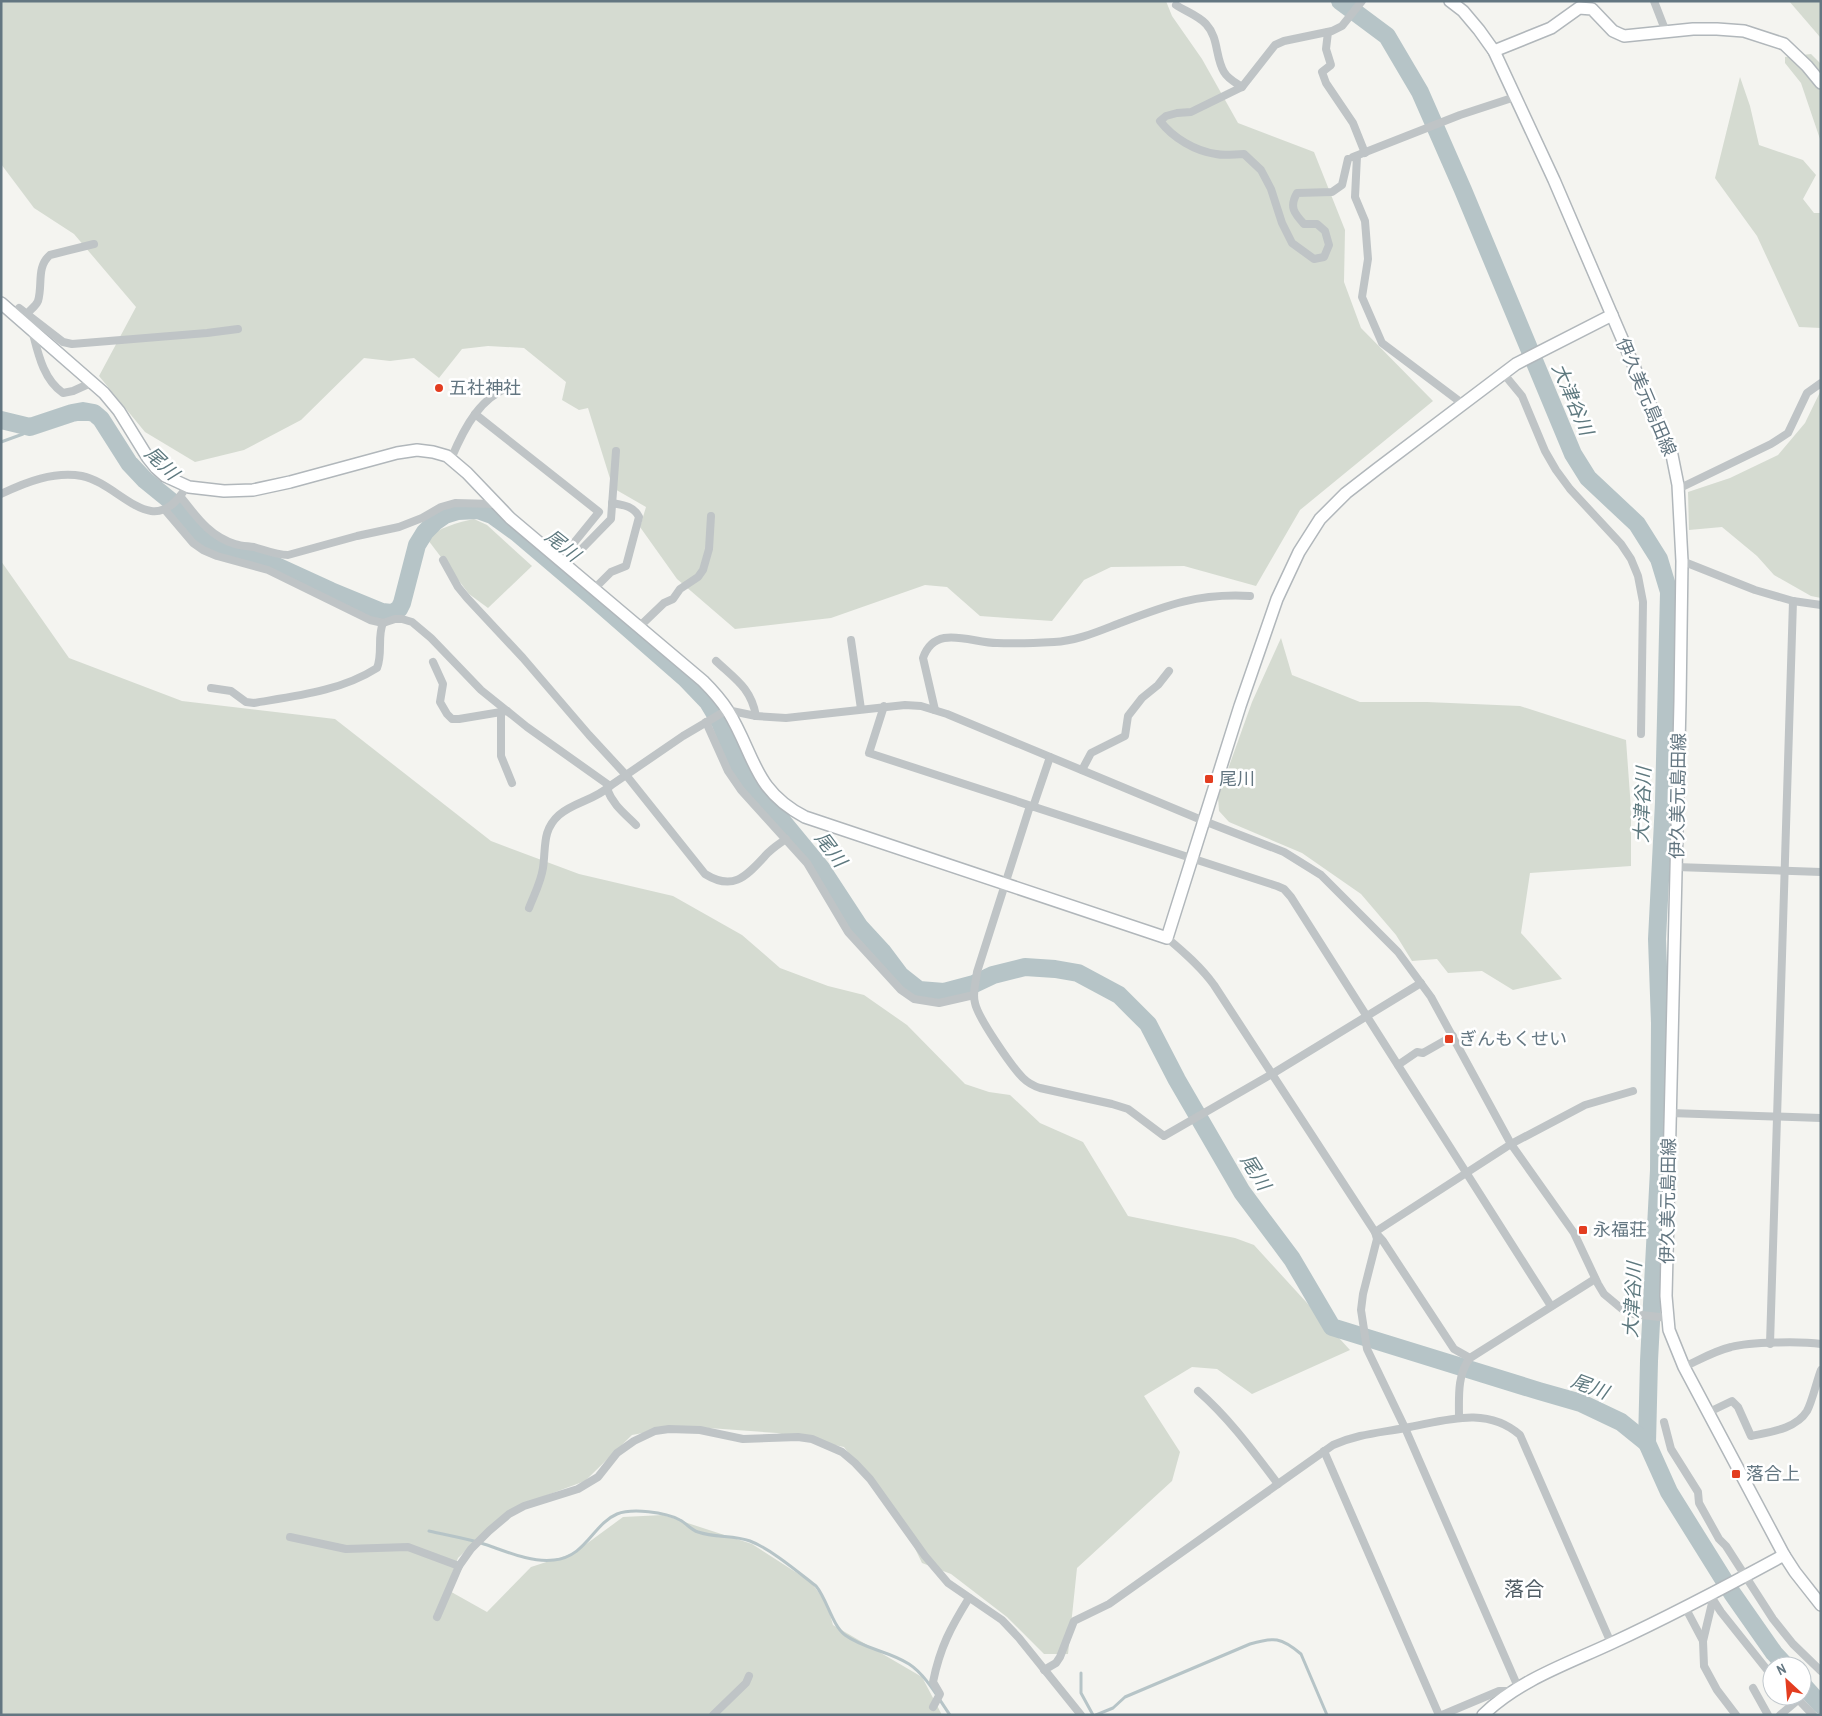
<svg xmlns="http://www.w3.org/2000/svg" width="1822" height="1716" font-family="'Archivo Narrow','Noto Sans JP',sans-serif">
  <rect width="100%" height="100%" fill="#f4f4f0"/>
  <!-- green -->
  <g fill="#d5dbd1">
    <path d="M 1,1 L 1166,1 L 1172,16 L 1202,59 L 1238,123 L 1314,152 L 1345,230 L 1344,282 L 1361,328 L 1433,401 L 1300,510 L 1256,586 L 1184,566 L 1111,567 L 1084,580 L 1052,621 L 980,616 L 947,587 L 925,585 L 831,618 L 735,629 L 677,579 L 640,527 L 646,507 L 613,488 L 588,408 L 579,410 L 562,400 L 566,382 L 524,348 L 488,346 L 462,349 L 439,378 L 414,358 L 390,361 L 364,358 L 301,420 L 244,450 L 195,462 L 145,432 L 99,376 L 136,307 L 74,234 L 34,208 L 1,164 Z"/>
    <path d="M 1789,1 L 1821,1 L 1821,37 L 1820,37 Z"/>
    <path d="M 1811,54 L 1821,64 L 1821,142 L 1801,83 L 1785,63 L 1785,57 Z"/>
    <path d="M 1740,77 L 1750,106 L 1759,145 L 1803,160 L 1816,175 L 1803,199 L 1814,213 L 1821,213 L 1821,328 L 1799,327 L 1757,236 L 1715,178 Z"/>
    <path d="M 1821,390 L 1821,598 L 1811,596 L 1774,575 L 1757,556 L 1722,527 L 1689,530 L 1688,492 L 1730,478 L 1778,455 L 1805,423 Z"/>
    <path d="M 474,519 L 487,525 L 532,566 L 488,608 L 469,594 L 428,540 C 435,528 460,522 474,519 Z"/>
    <path d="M 1,561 L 69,658 L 182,701 L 335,719 L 491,841 L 579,874 L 673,896 L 742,935 L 780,968 L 828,986 L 864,995 L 907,1025 L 965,1084 L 989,1092 L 1010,1095 L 1040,1123 L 1083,1142 L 1128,1216 L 1235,1238 L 1254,1245 L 1350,1350 L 1252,1394 L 1217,1369 L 1192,1367 L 1144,1396 L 1180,1452 L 1172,1481 L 1077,1568 L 1068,1654 L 1044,1654 L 1007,1617 L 951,1574 L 922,1563 L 906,1530 L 844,1447 L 777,1433 L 681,1426 L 632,1435 L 585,1481 L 542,1497 L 495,1523 L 458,1558 L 446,1589 L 487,1612 L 531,1567 L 574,1553 L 623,1517 L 663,1515 L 752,1544 L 811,1582 L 827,1604 L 833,1625 L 922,1677 L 942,1715 L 1,1715 Z"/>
    <path d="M 1281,638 L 1292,675 L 1360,702 L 1427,702 L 1520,706 L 1626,740 L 1631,809 L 1631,866 L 1530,873 L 1521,933 L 1562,979 L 1513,990 L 1482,971 L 1448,973 L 1437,959 L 1412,961 L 1396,935 L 1361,894 L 1302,853 L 1229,822 L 1219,811 L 1218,797 L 1252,702 Z"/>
  </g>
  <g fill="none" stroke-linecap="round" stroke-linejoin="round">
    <!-- stream -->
    <g stroke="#b6c4c7" stroke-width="3">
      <path d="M 1,442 L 23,434 L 30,427"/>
      <path d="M 429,1531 C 446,1535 464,1538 481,1543 C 503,1550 530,1563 554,1560 C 586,1557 593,1524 617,1514 C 632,1508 665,1512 680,1520 C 686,1523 691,1530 698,1532 C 715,1538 734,1535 750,1541 C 771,1549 798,1572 816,1586 C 827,1599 832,1625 845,1635 C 864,1649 889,1651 909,1664 C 926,1675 938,1698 950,1715"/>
      <path d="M 1081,1673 L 1081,1693 L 1093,1715"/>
      <path d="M 1096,1715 L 1113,1708 L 1125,1697 L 1250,1644 C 1274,1637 1281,1637 1301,1654 L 1327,1715"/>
    </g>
    <!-- river -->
    <g stroke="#b6c4c7" stroke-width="18">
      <path d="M 1340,1 L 1387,36 L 1420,92 L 1463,190 L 1573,454 L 1588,478 L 1637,524 L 1659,559 L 1669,592 L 1664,802 L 1657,939 L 1660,1023 L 1659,1170 L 1649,1361 L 1647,1443 L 1669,1492 L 1732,1593 L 1774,1653 L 1786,1666"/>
      <path d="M 1,420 L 30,427 L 72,413 L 83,411 L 94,413 L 101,419 L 129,463 L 145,480 L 177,506 L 196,531 L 208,542 L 230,551 L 261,559 L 331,591 L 382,612 L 392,613 L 399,609 L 402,603 L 417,545 L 425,532 L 435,522 L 445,515 L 458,511 L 478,510 L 492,515 L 517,533 L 591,596 L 686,679 L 708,702 L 720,722 L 730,747 L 742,772 L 821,868 L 859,926 L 882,951 L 900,975 L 919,990 L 944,992 L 974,984 L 993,975 L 1025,967 L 1055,969 L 1078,973 L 1119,995 L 1148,1024 L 1177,1080 L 1242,1192 L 1292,1259 L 1332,1327 L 1539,1391 L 1581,1403 L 1621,1422 L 1647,1443"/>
      <path d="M 1802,1684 L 1821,1705"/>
    </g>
    <defs>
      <g id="secondary">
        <path d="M 1450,1 L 1463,11 L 1479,30 L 1494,51 L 1554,180 L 1672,455 L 1678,485 L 1682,561 L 1680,702 L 1666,1296 L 1669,1330 L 1684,1367 L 1784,1555 L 1795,1572 L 1821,1605"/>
        <path d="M 1494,51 L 1551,28 L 1579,8 L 1592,9 L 1613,31 L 1624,36 L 1693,29 L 1717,29 L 1744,31 L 1784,44 L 1807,66 L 1821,83"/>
        <path d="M 1,303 L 104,393 L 119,411 L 148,458 L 156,468 L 165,476 L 189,487 L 224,491 L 253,490 L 290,482 L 397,453 L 417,450 L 433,452 L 447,456 L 467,473 L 510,518 L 703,681 C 712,690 721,700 728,711 C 755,755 753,790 805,817 L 1167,938 L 1240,706 L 1277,599 L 1299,552 L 1320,519 L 1346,493 L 1377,469 L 1516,364 L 1612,315"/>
        <path d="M 1483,1715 C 1519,1680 1567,1664 1612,1643 C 1670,1616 1727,1586 1784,1555"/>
      </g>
    </defs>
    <!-- secondary casing -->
    <use href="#secondary" stroke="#b1b7bb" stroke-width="14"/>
    <!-- street -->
    <g stroke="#bfc4c6" stroke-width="8">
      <path d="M 1654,1 L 1666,32"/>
      <path d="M 1176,5 C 1185,11 1199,16 1206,24 C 1219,38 1215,57 1224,72 C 1228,79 1236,83 1242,87"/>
      <path d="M 1328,32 L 1326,49 L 1331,65 L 1322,72 L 1326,83 L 1353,123 L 1365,153"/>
      <path d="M 1357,156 L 1355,197 L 1365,221 L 1368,259 L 1362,297 L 1382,343 L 1463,404"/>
      <path d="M 1353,157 L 1460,115 L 1515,97"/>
      <path d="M 1348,159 L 1342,185 L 1332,192 L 1297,193 C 1289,207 1294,213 1304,224 L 1317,224 L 1325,231 L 1329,245 L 1324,257 L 1314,259 L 1292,243 L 1282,223 L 1271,189 L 1261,170 L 1244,154 C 1235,154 1225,156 1216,154 C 1195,151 1173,138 1160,121 L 1166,116 L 1177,113 L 1191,112 L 1242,87 L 1275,45 L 1284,41 L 1332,31 L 1342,26 L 1362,1"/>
      <path d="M 14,314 L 19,308 L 63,342 L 72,344 L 207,333 L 238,329"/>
      <path d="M 27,314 C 30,310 36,306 38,301 C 43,285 36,267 50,255 L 94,244"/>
      <path d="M 32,330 C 38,353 43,379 63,393 L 73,391 L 93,382"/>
      <path d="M 1503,373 L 1522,396 L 1545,451 L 1556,470 L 1570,489 L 1621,544 L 1631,559 L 1638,576 L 1643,602 L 1641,734"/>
      <path d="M 475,414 L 599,512 L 560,560"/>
      <path d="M 451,459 C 464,428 481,394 516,385"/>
      <path d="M 1678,489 L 1771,444 L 1788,433 L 1807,393 L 1821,383"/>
      <path d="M 1,494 C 26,482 54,471 82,476 C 120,484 151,540 183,492"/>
      <path d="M 180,496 C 196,516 209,536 235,544 C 241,546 247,546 254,547 C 265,550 276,555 288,555 L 357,536 L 399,527 L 422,518 L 441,507 L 455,503 L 495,504"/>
      <path d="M 165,510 L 193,543 L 203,550 L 217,556 L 268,570 L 370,620 L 383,623 L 395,619 L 402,619 L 412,622 L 431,638 L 481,690 L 527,727 L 610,786 L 683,736 L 727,710 L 756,716 L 786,718 L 905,705 L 921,706 L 947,714 L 1204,821 L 1284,852 L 1321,875 L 1398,952 L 1431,997 L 1511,1144 L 1574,1233 L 1598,1284 L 1604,1294 L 1622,1309 L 1633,1314 L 1668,1318"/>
      <path d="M 443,560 L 458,587 L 467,598 L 523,658 L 589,735 L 626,775 L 705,874 C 734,892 747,875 765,856 C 771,849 779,844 786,839"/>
      <path d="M 1682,561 L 1755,590 L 1793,601 L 1821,605"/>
      <path d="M 566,565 L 611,519 L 616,451"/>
      <path d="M 594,589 L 611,572 L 626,566 L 639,517 C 634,506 623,505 612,503"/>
      <path d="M 639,627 L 664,603 L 673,599 L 680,589 L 698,577 L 703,570 L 709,549 L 711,516"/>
      <path d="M 851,640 L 861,709"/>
      <path d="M 716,661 C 735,679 751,688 756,716"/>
      <path d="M 433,662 L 443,684 L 440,702 L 447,714 L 452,719 L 459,719 L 507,711"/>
      <path d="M 211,688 L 231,691 L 246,702 L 254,703 C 296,696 341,691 377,668 C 383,653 377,637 383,623"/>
      <path d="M 884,706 L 869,753 L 1277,886 L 1284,889 L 1291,897 L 1551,1306"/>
      <path d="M 935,710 L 923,658 C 935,623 971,643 997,643 C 1016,644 1035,643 1054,642 C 1077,641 1099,631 1120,623 C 1167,605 1198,593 1250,596"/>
      <path d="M 501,712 L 501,756 L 512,783"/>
      <path d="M 706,722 L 728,771 L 741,790 L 807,863 L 848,932 L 901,990 L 914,999 L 939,1003 L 974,995"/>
      <path d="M 1082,770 L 1091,753 L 1125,736 L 1128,716 L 1142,698 L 1158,685 L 1169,671"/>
      <path d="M 607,789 C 613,805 624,813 636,825"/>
      <path d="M 1030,806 L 977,972 C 976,982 972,993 975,1003 C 978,1018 1012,1067 1023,1078 C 1028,1083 1034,1086 1040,1088 L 1112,1104 L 1128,1109 L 1164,1136 L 1272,1074 L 1421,983"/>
      <path d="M 1033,807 L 1050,757"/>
      <path d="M 1676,867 L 1821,872"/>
      <path d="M 529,908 C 534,895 541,882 543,868 C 546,847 542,830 559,815 C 574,802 595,800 610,786"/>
      <path d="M 1167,938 C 1185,953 1201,967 1214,985 L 1375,1232 L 1377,1239 L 1363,1294 L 1361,1310 L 1367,1349 L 1405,1428 L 1518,1687"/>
      <path d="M 1398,1065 L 1417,1052 L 1423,1053 L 1453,1036"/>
      <path d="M 1670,1113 L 1821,1118"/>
      <path d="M 1770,1344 L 1793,601"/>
      <path d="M 1470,1358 L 1454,1349 L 1383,1241 L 1375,1232 L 1511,1144 L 1585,1105 L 1633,1091"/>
      <path d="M 1684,1367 C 1699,1360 1714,1351 1731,1347 C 1750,1342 1800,1341 1821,1344"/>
      <path d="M 1198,1391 C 1229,1418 1253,1451 1278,1484"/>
      <path d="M 1707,1413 L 1732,1401 L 1738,1407 L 1751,1436 C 1770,1432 1796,1429 1807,1411 C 1812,1402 1817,1380 1821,1370"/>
      <path d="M 1459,1417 C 1459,1398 1457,1374 1470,1358 L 1595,1279"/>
      <path d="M 1664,1422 L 1671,1449 L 1698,1492 L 1699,1503 L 1719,1539 L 1726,1546 L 1773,1619 L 1793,1644 L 1821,1671"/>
      <path d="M 1324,1451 L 1439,1715"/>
      <path d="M 290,1537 L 346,1549 L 408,1547 L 459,1566"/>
      <path d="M 1710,1595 L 1721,1612 L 1772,1676"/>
      <path d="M 1685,1607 L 1703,1641 L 1704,1666 L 1717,1690 L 1736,1715"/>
      <path d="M 437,1617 L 459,1566 L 471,1549 L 489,1531 L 509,1514 L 524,1506 L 578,1489 L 598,1477 L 617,1453 L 634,1441 L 655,1431 L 669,1429 L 700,1430 L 743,1439 L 798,1437 L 812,1439 L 842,1452 L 855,1463 L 870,1479 L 925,1556 L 948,1583 L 1002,1620 L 1019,1638 L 1081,1715"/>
      <path d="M 1703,1641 L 1713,1599"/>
      <path d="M 1044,1670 L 1056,1663 L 1060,1657 L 1074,1621 L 1109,1604 L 1333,1445 C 1358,1434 1378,1433 1405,1428 C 1444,1421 1486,1405 1520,1435 L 1611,1643"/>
      <path d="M 1753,1688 L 1768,1715"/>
      <path d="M 1795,1696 L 1813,1715"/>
      <path d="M 933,1707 L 940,1694 L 933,1682 C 940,1647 951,1627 969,1598"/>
      <path d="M 713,1715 L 746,1683 L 749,1676"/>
      <path d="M 1442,1715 L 1499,1691 L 1512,1691"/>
      <path d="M 1780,1715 L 1798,1700"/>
    </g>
    <!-- secondary -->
    <use href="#secondary" stroke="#fff" stroke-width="11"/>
  </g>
  <!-- markers -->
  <g fill="#e33d20" stroke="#fff" stroke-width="2">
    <circle cx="439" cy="388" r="5"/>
    <rect x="1204" y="774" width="10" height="10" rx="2.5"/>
    <rect x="1444" y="1034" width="10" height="10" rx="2.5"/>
    <rect x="1578" y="1225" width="10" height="10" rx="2.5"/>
    <rect x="1731" y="1469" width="10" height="10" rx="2.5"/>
  </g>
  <g text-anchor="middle" stroke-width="5" stroke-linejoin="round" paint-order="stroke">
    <!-- poi labels -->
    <g font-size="18" fill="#637681" stroke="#fff" text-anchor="start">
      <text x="449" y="394">五社神社</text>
      <text x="1219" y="785">尾川</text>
      <text x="1459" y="1045">ぎんもくせい</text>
      <text x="1593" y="1236">永福荘</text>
      <text x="1746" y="1480">落合上</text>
    </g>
    <!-- street labels -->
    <g font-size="18" fill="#637681" stroke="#fff">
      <text transform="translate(1646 397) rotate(67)" y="6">伊久美元島田線</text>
      <text transform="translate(1678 796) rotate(-89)" y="6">伊久美元島田線</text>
      <text transform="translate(1668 1201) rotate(-89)" y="6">伊久美元島田線</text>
    </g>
    <!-- water labels -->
    <g font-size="19" font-style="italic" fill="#5e797f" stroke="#fff">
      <text transform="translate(1573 399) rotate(67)" y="7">大津谷川</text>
      <text transform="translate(162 463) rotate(44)" y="7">尾川</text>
      <text transform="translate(563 545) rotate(39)" y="7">尾川</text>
      <text transform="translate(1642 805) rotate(-88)" y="7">大津谷川</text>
      <text transform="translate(831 849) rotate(53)" y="7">尾川</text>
      <text transform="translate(1256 1172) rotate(58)" y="7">尾川</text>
      <text transform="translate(1632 1300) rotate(-87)" y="7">大津谷川</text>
      <text transform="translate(1590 1386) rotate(21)" y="7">尾川</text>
    </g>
    <!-- quarter labels -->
    <g font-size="20" fill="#515e66" stroke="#fff">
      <text x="1524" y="1596">落合</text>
    </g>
  </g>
  <!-- border -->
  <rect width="1822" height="1716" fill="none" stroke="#637681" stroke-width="5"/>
  <!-- north arrow -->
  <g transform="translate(1787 1681) rotate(334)"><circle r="24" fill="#ffffff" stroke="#c1c8cd"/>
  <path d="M0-4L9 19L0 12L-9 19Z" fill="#e33d20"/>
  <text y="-8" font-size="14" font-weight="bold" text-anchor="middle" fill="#637681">N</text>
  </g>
</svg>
